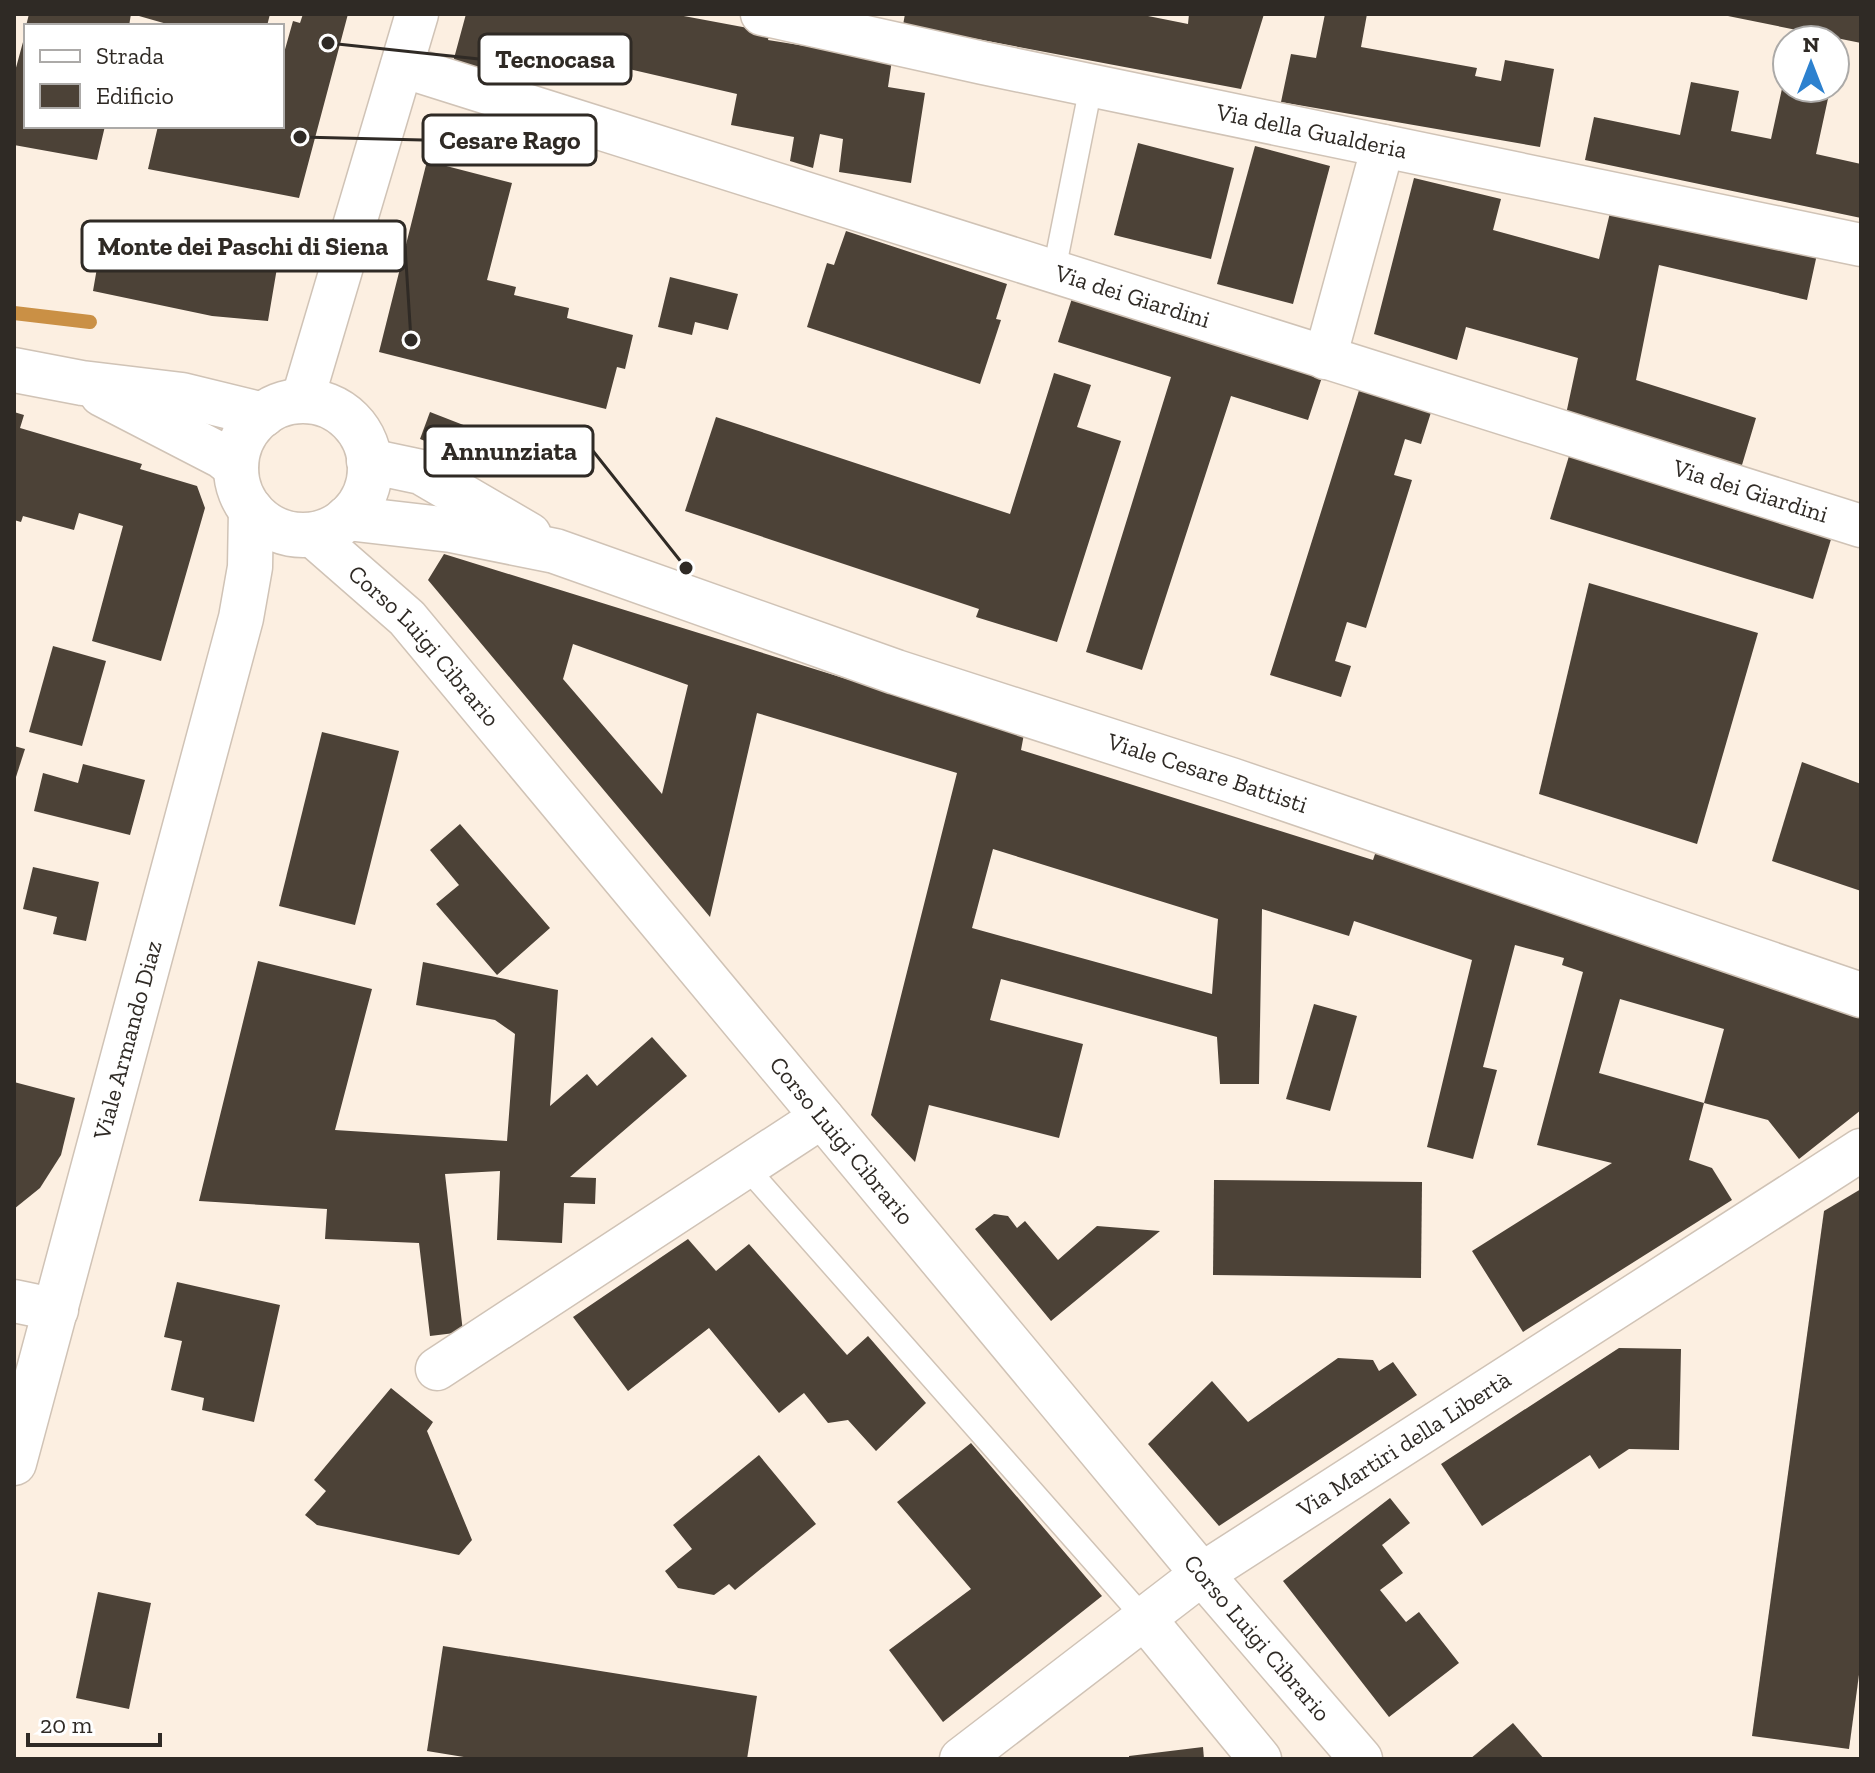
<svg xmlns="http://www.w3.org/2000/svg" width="1875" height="1773" font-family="'Zilla Slab',serif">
  <rect width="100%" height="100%" fill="#fcefe1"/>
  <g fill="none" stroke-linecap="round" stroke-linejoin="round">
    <!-- stream -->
    <path stroke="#ca9045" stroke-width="14" d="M 14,313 L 90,322"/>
  </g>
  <!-- building -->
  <g fill="#4c4237" fill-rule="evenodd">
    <path d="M 29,14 L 131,14 L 129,26 L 26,26 Z"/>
    <path d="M 132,14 L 270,14 L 267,26 L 174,26 Z"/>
    <path d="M 303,14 L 348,14 L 299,198 L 148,169 L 158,126 L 282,126 L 282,60 L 293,21 L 300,23 Z"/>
    <path d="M 466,14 L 673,14 L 770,32 L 768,40 L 892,60 L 888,87 L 925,93 L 911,183 L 839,172 L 843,139 L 820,134 L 813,168 L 790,161 L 794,137 L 731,125 L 737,94 L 577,57 L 573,74 L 545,66 L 549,50 L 509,39 L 499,74 L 453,62 Z"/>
    <path d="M 905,14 L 1138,14 L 1188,24 L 1189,14 L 1264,14 L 1241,89 L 903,25 Z"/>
    <path d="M 1325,14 L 1367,14 L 1361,47 L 1477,68 L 1475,76 L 1501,81 L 1505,60 L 1554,69 L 1540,147 L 1281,102 L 1291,54 L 1316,58 Z"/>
    <path d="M 1723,14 L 1861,14 L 1861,43 L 1723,15 Z"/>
    <path d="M 26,31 L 26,126 L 105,126 L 97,160 L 14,145 L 14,75 Z"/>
    <path d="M 1691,82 L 1739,91 L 1731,131 L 1771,139 L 1783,84 L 1829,94 L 1816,154 L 1861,164 L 1861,218 L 1585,160 L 1594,117 L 1680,135 Z"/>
    <path d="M 1138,143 L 1234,168 L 1211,259 L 1114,235 Z"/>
    <path d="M 1255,146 L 1330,166 L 1293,304 L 1217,284 Z"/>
    <path d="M 427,161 L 512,183 L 487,280 L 516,287 L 514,295 L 569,308 L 567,318 L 633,335 L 625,369 L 617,367 L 606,409 L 379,352 Z"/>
    <path d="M 1414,178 L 1501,199 L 1493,230 L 1599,259 L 1613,200 L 1819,245 L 1807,300 L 1659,265 L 1636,380 L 1756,418 L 1739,475 L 1565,419 L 1578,358 L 1466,327 L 1457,360 L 1374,334 Z"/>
    <path d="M 846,231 L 1007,284 L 996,319 L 1001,320 L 980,384 L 807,327 L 827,263 L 834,265 Z"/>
    <path d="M 102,239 L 157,248 L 158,242 L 278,262 L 268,321 L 212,316 L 93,291 Z"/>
    <path d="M 670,277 L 738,294 L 728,330 L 695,322 L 692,335 L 658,327 Z"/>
    <path d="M 1075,289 L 1325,368 L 1308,420 L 1231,396 L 1142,670 L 1086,652 L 1171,377 L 1058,342 Z"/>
    <path d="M 1054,373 L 1091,385 L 1077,427 L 1121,441 L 1057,642 L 976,617 L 979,609 L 685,511 L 716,417 L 1010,514 Z"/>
    <path d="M 1361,384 L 1433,406 L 1421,444 L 1405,439 L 1394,475 L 1412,480 L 1366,628 L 1347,622 L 1335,661 L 1351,666 L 1341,697 L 1270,675 Z"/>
    <path d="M 14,412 L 24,415 L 20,428 L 142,464 L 140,469 L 197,486 L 205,508 L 161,661 L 92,641 L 123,526 L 79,513 L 74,530 L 23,516 L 21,522 L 14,520 Z"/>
    <path d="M 430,412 L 466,426 L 455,453 L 420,439 Z"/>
    <path d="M 1569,456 L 1832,536 L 1813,599 L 1550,519 Z"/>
    <path d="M 444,554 L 1024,734 L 1021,750 L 1373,860 L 1376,851 L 1740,970 L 1738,977 L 1861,1016 L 1861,1110 L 1799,1159 L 1768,1120 L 1704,1103 L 1724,1029 L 1620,999 L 1599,1073 L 1704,1103 L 1689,1160 L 1712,1168 L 1732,1200 L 1523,1332 L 1472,1251 L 1612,1163 L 1537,1145 L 1583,972 L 1562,965 L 1564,958 L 1515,945 L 1483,1067 L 1497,1070 L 1473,1159 L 1427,1147 L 1472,960 L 1354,921 L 1349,936 L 1262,909 L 1259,1084 L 1220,1084 L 1217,1037 L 1001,979 L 990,1020 L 1083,1044 L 1059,1138 L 929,1105 L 915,1162 L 871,1115 L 957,773 L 757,713 L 710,917 L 428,580 ZM 573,644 L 688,685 L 662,794 L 563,679 ZM 993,849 L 1218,919 L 1212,994 L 972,928 Z"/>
    <path d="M 1589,583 L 1758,633 L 1697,844 L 1539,794 Z"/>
    <path d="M 53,646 L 106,661 L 82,746 L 29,732 Z"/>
    <path d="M 322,732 L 399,751 L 355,925 L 279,906 Z"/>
    <path d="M 14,746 L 25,749 L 15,780 L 14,780 Z"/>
    <path d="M 1802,762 L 1861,784 L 1861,891 L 1772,861 Z"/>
    <path d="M 83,764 L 145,780 L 130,835 L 34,811 L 43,773 L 78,783 Z"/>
    <path d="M 460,824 L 550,928 L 497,975 L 436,904 L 459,885 L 430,850 Z"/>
    <path d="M 33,867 L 99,882 L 86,941 L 53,934 L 57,917 L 23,909 Z"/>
    <path d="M 258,961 L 372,989 L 335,1130 L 507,1141 L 515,1034 L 495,1020 L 416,1005 L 423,962 L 558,990 L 550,1106 L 587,1074 L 597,1086 L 652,1037 L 687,1076 L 570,1177 L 596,1178 L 595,1204 L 564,1203 L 562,1243 L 497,1240 L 500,1171 L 445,1174 L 463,1332 L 430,1336 L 419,1243 L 325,1239 L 327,1209 L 199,1201 Z"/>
    <path d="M 1314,1004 L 1357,1016 L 1330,1111 L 1286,1099 Z"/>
    <path d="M 14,1082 L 75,1098 L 61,1155 L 40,1188 L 14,1209 Z"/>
    <path d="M 1214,1180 L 1422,1182 L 1421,1278 L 1213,1275 Z"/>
    <path d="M 1861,1189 L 1861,1660 L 1849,1749 L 1752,1736 L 1824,1211 Z"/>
    <path d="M 994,1214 L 1008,1216 L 1017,1228 L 1025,1221 L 1058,1260 L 1097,1226 L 1160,1231 L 1051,1321 L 975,1229 Z"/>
    <path d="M 688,1239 L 716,1271 L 749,1244 L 847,1355 L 868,1336 L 926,1403 L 876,1451 L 848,1420 L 828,1423 L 804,1393 L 779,1413 L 709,1328 L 628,1391 L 573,1317 Z"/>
    <path d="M 177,1282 L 280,1305 L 254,1422 L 202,1410 L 204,1398 L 171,1390 L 182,1341 L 164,1337 Z"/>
    <path d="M 1619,1348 L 1681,1349 L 1679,1450 L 1629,1449 L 1599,1469 L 1590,1455 L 1482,1526 L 1441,1464 Z"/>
    <path d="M 1338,1358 L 1373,1360 L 1379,1371 L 1393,1362 L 1417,1395 L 1219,1526 L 1148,1444 L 1212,1381 L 1248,1422 Z"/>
    <path d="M 391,1388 L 433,1422 L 427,1431 L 472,1540 L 459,1555 L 317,1525 L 305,1515 L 326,1491 L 314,1480 Z"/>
    <path d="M 971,1443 L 1102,1596 L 943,1722 L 889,1650 L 971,1589 L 897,1502 Z"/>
    <path d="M 759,1455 L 816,1524 L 735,1590 L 729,1584 L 714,1595 L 678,1588 L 665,1571 L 692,1549 L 673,1525 Z"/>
    <path d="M 1390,1498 L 1410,1523 L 1382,1545 L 1403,1573 L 1380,1590 L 1406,1622 L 1419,1612 L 1459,1663 L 1389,1717 L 1283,1581 Z"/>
    <path d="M 98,1592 L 151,1603 L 129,1709 L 76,1698 Z"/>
    <path d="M 443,1646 L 757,1696 L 747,1759 L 476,1759 L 427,1751 Z"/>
    <path d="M 1513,1723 L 1544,1759 L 1470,1759 Z"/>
    <path d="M 1203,1747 L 1204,1759 L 1129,1759 L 1129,1756 Z"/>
  </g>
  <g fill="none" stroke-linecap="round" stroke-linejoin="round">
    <defs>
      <g id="lane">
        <path d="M 1054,271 L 1091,86"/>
        <path d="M 746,1167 L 1144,1618"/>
      </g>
      <g id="street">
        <path id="s1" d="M 762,14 L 983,63 L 1861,245"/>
        <path id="s2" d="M 402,66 L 1861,526"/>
        <path d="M 1325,358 L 1383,146"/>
        <path d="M 302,401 L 417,14"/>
        <path id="s3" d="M 312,535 L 407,618 L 1202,1574 L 1361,1759"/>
        <path d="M 14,1301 L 57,1310"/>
        <path d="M 437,1369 L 822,1117"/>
        <path d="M 1144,1618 L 1260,1759"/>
        <path id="s4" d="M 961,1759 L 1202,1574 L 1861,1150"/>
      </g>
      <g id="secondary">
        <path d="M 14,370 L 82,383 L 182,395 L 263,415"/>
        <path d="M 102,394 L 222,456 L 236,467"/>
        <circle cx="303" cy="468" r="67"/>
        <path d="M 369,461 L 421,472 L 529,535"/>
        <path id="s5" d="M 347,518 L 451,530 L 555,551 L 896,672 L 1231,780 L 1861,995"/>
        <path id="s6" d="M 14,1463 L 241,618 L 250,567 L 251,510"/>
      </g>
    </defs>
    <!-- lane casing -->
    <use href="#lane" stroke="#d0c3b6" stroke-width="25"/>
    <!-- street casing -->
    <use href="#street" stroke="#d0c3b6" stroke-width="45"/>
    <!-- secondary casing -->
    <use href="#secondary" stroke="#d0c3b6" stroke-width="47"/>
    <!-- lane -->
    <use href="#lane" stroke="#fff" stroke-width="22"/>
    <!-- street -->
    <use href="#street" stroke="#fff" stroke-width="42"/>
    <!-- secondary -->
    <use href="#secondary" stroke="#fff" stroke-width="44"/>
  </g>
  <g text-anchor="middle" stroke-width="8" stroke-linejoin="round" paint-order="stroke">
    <!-- street labels -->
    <g font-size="24" fill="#2f2a25" stroke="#fff">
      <text dy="8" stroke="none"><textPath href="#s1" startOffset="562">Via della Gualderia</textPath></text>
      <text dy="8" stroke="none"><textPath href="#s2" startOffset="766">Via dei Giardini</textPath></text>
      <text dy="8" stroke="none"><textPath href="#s2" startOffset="1414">Via dei Giardini</textPath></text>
      <text dy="8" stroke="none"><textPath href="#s3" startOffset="158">Corso Luigi Cibrario</textPath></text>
      <text dy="8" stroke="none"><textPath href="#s5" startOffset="900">Viale Cesare Battisti</textPath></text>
      <text dy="8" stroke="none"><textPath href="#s6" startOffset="438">Viale Armando Diaz</textPath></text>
      <text dy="8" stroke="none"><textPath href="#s3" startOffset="806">Corso Luigi Cibrario</textPath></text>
      <text dy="8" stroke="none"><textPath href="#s4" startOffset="544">Via Martiri della Libertà</textPath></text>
      <text dy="8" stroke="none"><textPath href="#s3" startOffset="1454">Corso Luigi Cibrario</textPath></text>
    </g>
  </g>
  <!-- callouts -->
  <path fill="none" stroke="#2f2a25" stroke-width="3" d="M328 43L479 59M300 137L423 140M411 340L405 246M686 568L593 451"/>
  <g fill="#2f2a25" stroke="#fff" stroke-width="3">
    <circle cx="328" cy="43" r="8"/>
    <circle cx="300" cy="137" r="8"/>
    <circle cx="411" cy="340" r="8"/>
    <circle cx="686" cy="568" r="8"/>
  </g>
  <g fill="#fff" stroke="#2f2a25" stroke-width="3">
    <rect x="479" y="34" width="152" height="50" rx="8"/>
    <rect x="423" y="115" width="173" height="50" rx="8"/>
    <rect x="82" y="221" width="323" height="50" rx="8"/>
    <rect x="425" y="426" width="168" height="50" rx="8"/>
  </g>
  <g font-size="26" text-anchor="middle" font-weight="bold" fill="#2f2a25">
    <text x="555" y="68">Tecnocasa</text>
    <text x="510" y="149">Cesare Rago</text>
    <text x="243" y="255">Monte dei Paschi di Siena</text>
    <text x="509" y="460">Annunziata</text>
  </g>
  <!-- border -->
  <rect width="1875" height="1773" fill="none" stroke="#2f2a25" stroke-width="32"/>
  <!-- legend -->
  <rect x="24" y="24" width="260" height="104" fill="#ffffff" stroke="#acaaa8" stroke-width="2"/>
  <rect x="40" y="50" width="40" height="12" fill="#ffffff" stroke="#acaaa8" stroke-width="2"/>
  <text x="96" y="64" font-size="24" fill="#2f2a25">Strada</text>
  <rect x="40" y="84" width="40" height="24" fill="#4c4237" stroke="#acaaa8" stroke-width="2"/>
  <text x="96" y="104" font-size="24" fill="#2f2a25">Edificio</text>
  <!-- north arrow -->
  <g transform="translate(1811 64)"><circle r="38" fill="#ffffff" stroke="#acaaa8" stroke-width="2"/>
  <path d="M0-6L14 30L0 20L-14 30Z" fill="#2d81cf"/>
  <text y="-12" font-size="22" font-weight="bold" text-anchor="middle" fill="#2f2a25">N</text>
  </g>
  <!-- scale -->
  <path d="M28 1733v12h132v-12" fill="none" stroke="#2f2a25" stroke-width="4"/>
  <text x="40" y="1733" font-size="24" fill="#2f2a25" stroke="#ffffff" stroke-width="6" paint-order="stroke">20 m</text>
</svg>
